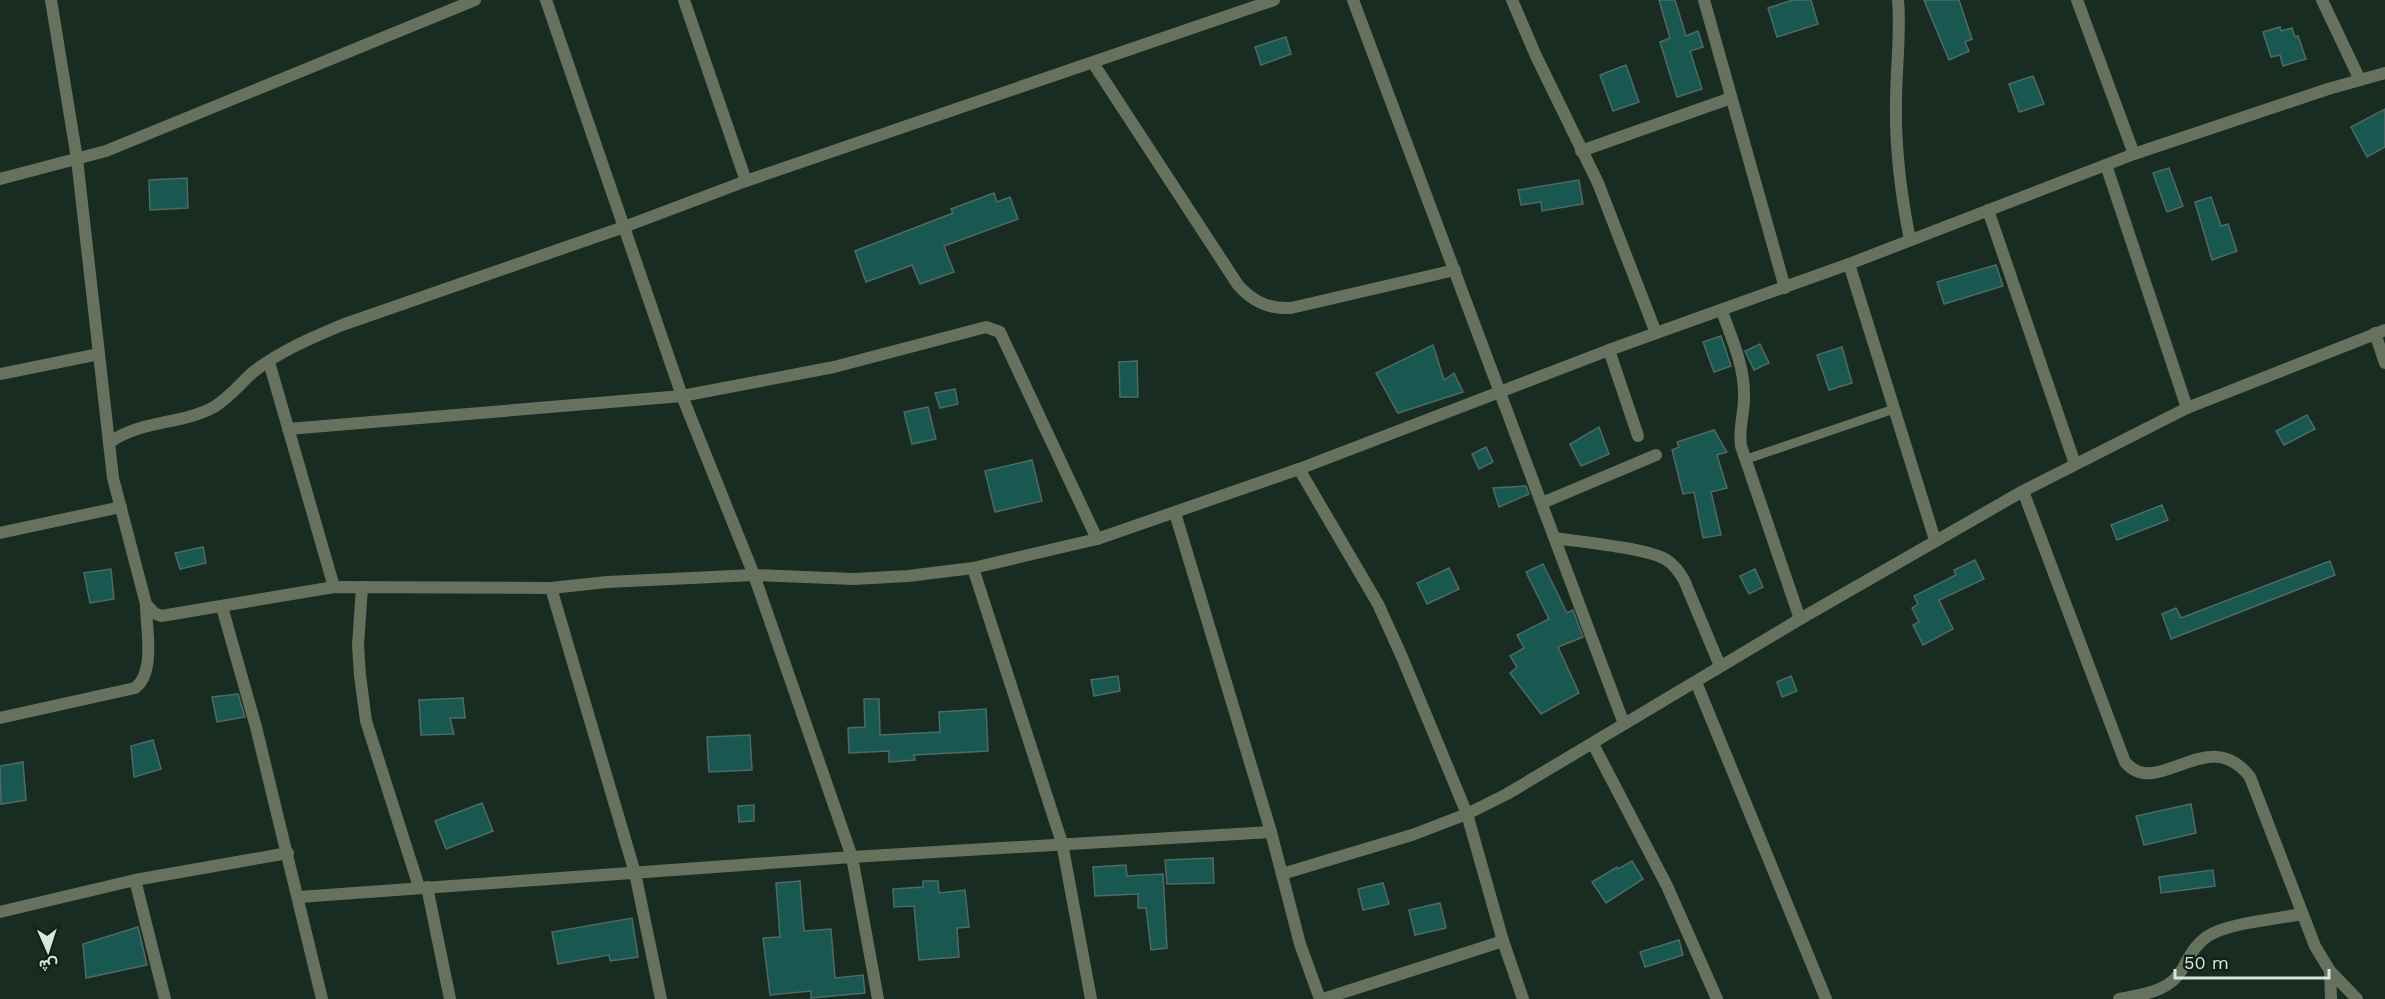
<svg xmlns="http://www.w3.org/2000/svg" width="2385" height="999" font-family="'Work Sans',Vazirmatn,sans-serif">
  <rect width="100%" height="100%" fill="#192c21"/>
  <!-- building -->
  <g fill="#195751" stroke="#4f6a66" stroke-width="1.5">
    <path d="M 1659,0 L 1675,0 L 1686,36 L 1698,31 L 1703,47 L 1690,51 L 1702,89 L 1677,97 L 1660,42 L 1670,38 Z"/>
    <path d="M 1793,0 L 1811,0 L 1818,24 L 1777,37 L 1768,8 Z"/>
    <path d="M 1924,0 L 1959,0 L 1972,39 L 1965,42 L 1969,51 L 1949,60 Z"/>
    <path d="M 2280,27 L 2281,31 L 2292,28 L 2295,37 L 2298,36 L 2306,59 L 2283,66 L 2280,55 L 2271,57 L 2263,32 Z"/>
    <path d="M 1286,37 L 1291,54 L 1261,65 L 1255,47 Z"/>
    <path d="M 1626,65 L 1639,102 L 1613,111 L 1600,75 Z"/>
    <path d="M 2033,76 L 2044,104 L 2019,112 L 2009,84 Z"/>
    <path d="M 2385,109 L 2385,147 L 2367,157 L 2351,127 Z"/>
    <path d="M 2169,168 L 2183,206 L 2167,212 L 2153,173 Z"/>
    <path d="M 187,178 L 188,208 L 150,210 L 149,180 Z"/>
    <path d="M 1579,180 L 1583,204 L 1542,211 L 1541,202 L 1521,205 L 1518,190 Z"/>
    <path d="M 994,193 L 997,202 L 1010,197 L 1018,219 L 944,246 L 954,272 L 920,284 L 912,265 L 866,282 L 855,251 L 953,213 L 951,209 Z"/>
    <path d="M 2211,197 L 2221,226 L 2228,224 L 2237,251 L 2212,260 L 2195,202 Z"/>
    <path d="M 1996,265 L 2003,286 L 1944,304 L 1937,282 Z"/>
    <path d="M 1721,336 L 1731,366 L 1714,372 L 1703,342 Z"/>
    <path d="M 1760,344 L 1769,363 L 1754,370 L 1745,351 Z"/>
    <path d="M 1433,345 L 1444,380 L 1454,373 L 1463,392 L 1398,413 L 1376,373 Z"/>
    <path d="M 1842,347 L 1852,383 L 1829,390 L 1817,355 Z"/>
    <path d="M 1137,361 L 1138,397 L 1120,397 L 1119,362 Z"/>
    <path d="M 955,389 L 958,404 L 940,408 L 935,393 Z"/>
    <path d="M 928,407 L 936,439 L 912,444 L 904,412 Z"/>
    <path d="M 2307,415 L 2315,429 L 2284,445 L 2276,431 Z"/>
    <path d="M 1599,427 L 1609,454 L 1581,466 L 1570,444 Z"/>
    <path d="M 1714,430 L 1727,452 L 1717,455 L 1727,488 L 1711,492 L 1721,535 L 1703,538 L 1694,492 L 1683,494 L 1672,450 L 1679,447 L 1677,442 Z"/>
    <path d="M 1486,447 L 1493,462 L 1479,469 L 1472,454 Z"/>
    <path d="M 1032,460 L 1042,501 L 995,512 L 985,471 Z"/>
    <path d="M 1526,486 L 1529,494 L 1499,507 L 1493,488 Z"/>
    <path d="M 2162,505 L 2168,520 L 2117,540 L 2111,525 Z"/>
    <path d="M 203,547 L 206,563 L 180,569 L 175,553 Z"/>
    <path d="M 1975,560 L 1984,579 L 1939,600 L 1953,629 L 1923,645 L 1913,625 L 1919,622 L 1912,608 L 1918,604 L 1914,596 L 1956,575 L 1954,570 Z"/>
    <path d="M 2330,561 L 2335,575 L 2171,639 L 2162,614 L 2176,608 L 2181,618 Z"/>
    <path d="M 1543,564 L 1567,613 L 1573,610 L 1583,637 L 1558,647 L 1579,693 L 1541,714 L 1510,673 L 1517,667 L 1510,656 L 1524,648 L 1517,635 L 1549,619 L 1526,572 Z"/>
    <path d="M 1449,568 L 1459,589 L 1427,604 L 1417,583 Z"/>
    <path d="M 111,569 L 114,599 L 90,603 L 84,573 Z"/>
    <path d="M 1755,569 L 1763,587 L 1749,594 L 1740,576 Z"/>
    <path d="M 1118,676 L 1120,691 L 1094,696 L 1091,680 Z"/>
    <path d="M 1791,676 L 1797,691 L 1782,697 L 1777,682 Z"/>
    <path d="M 238,694 L 245,717 L 217,722 L 212,697 Z"/>
    <path d="M 463,698 L 465,718 L 450,718 L 454,734 L 421,735 L 419,700 Z"/>
    <path d="M 864,699 L 879,699 L 880,735 L 940,732 L 939,712 L 986,709 L 988,751 L 914,755 L 915,760 L 889,762 L 889,751 L 849,753 L 848,728 L 865,727 Z"/>
    <path d="M 750,735 L 752,770 L 709,772 L 707,737 Z"/>
    <path d="M 153,740 L 161,769 L 134,777 L 131,746 Z"/>
    <path d="M 23,762 L 26,800 L 1,804 L 0,766 Z"/>
    <path d="M 482,803 L 493,831 L 446,849 L 435,821 Z"/>
    <path d="M 2191,804 L 2196,833 L 2144,845 L 2136,816 Z"/>
    <path d="M 754,805 L 754,821 L 739,822 L 738,806 Z"/>
    <path d="M 1213,858 L 1214,883 L 1167,884 L 1165,860 Z"/>
    <path d="M 1632,861 L 1643,879 L 1606,903 L 1592,882 L 1617,867 L 1618,869 Z"/>
    <path d="M 1126,865 L 1127,876 L 1163,874 L 1167,948 L 1151,950 L 1146,908 L 1138,908 L 1138,894 L 1095,896 L 1093,867 Z"/>
    <path d="M 2213,870 L 2215,886 L 2161,893 L 2159,877 Z"/>
    <path d="M 800,881 L 804,931 L 831,929 L 835,978 L 863,975 L 865,993 L 811,998 L 811,991 L 770,995 L 763,938 L 780,937 L 776,883 Z"/>
    <path d="M 923,881 L 938,881 L 939,893 L 965,890 L 969,927 L 957,928 L 959,957 L 919,960 L 914,906 L 894,907 L 893,889 L 923,887 Z"/>
    <path d="M 1383,883 L 1389,904 L 1363,910 L 1358,889 Z"/>
    <path d="M 1440,903 L 1446,928 L 1415,935 L 1409,910 Z"/>
    <path d="M 632,918 L 638,957 L 610,961 L 609,955 L 558,964 L 552,932 Z"/>
    <path d="M 138,927 L 147,965 L 86,978 L 83,944 Z"/>
    <path d="M 1679,940 L 1683,955 L 1645,967 L 1640,952 Z"/>
  </g>
  <g fill="none" stroke-linecap="round" stroke-linejoin="round">
    <!-- service -->
    <path stroke="#66725d" stroke-width="9" d="M 1747,459 L 1894,409"/>
    <!-- minor -->
    <g stroke="#66725d" stroke-width="12">
      <path d="M 51,0 L 77,159 L 113,478 L 146,604 L 154,613 L 161,616 L 334,587 L 551,588 L 607,582 L 754,575 L 854,579 L 908,576 L 973,568 L 1097,539 L 1299,469 L 1609,350 L 1849,264 L 2134,154 L 2328,89 L 2385,73"/>
      <path d="M 546,0 L 682,396 L 754,575 L 852,857 L 878,999"/>
      <path d="M 684,0 L 746,181"/>
      <path d="M 1353,0 L 1624,724"/>
      <path d="M 1512,0 L 1536,56 L 1598,183 L 1656,333"/>
      <path d="M 1704,0 L 1785,288"/>
      <path d="M 1898,0 C 1901,34 1896,68 1896,102 C 1895,149 1901,195 1910,240"/>
      <path d="M 2077,0 L 2134,154"/>
      <path d="M 2322,0 L 2360,80"/>
      <path d="M 1093,63 L 1238,285 C 1253,302 1269,309 1291,308 L 1455,270"/>
      <path d="M 1581,151 L 1731,98"/>
      <path d="M 2106,165 L 2187,408"/>
      <path d="M 0,179 L 106,151 L 475,0"/>
      <path d="M 1988,210 L 2075,464"/>
      <path d="M 1849,264 L 1935,540"/>
      <path d="M 1722,311 C 1731,337 1744,365 1744,393 C 1745,412 1738,428 1741,446 L 1800,619"/>
      <path d="M 2375,333 L 2385,363"/>
      <path d="M 1609,350 L 1638,436"/>
      <path d="M 269,362 L 334,587"/>
      <path d="M 0,374 L 99,354"/>
      <path d="M 288,429 L 682,396 L 834,367 L 986,327 L 1000,332 L 1097,539"/>
      <path d="M 109,443 C 140,420 181,425 214,407 C 229,398 239,385 252,373 C 278,352 311,338 342,325 L 624,227 L 746,181 L 1274,0"/>
      <path d="M 1299,469 L 1378,604 L 1402,657 L 1467,814 L 1503,941 L 1523,999"/>
      <path d="M 2023,491 L 2125,762 C 2158,801 2208,722 2250,777 L 2315,946 L 2330,971 L 2357,999"/>
      <path d="M 1542,503 L 1656,455"/>
      <path d="M 1175,513 L 1271,832 L 1300,944 L 1320,999"/>
      <path d="M 0,533 L 121,507"/>
      <path d="M 1555,538 C 1581,542 1645,548 1665,559 C 1674,564 1679,572 1684,580 L 1720,666"/>
      <path d="M 973,568 L 1062,843 L 1091,999"/>
      <path d="M 362,587 L 358,645 L 360,675 L 366,721 L 419,887"/>
      <path d="M 551,588 L 635,873 L 661,999"/>
      <path d="M 222,607 L 256,727 L 322,999"/>
      <path d="M 1696,682 L 1826,999"/>
      <path d="M 0,718 L 135,688 C 156,672 146,629 146,604"/>
      <path d="M 1593,744 L 1667,886 L 1717,999"/>
      <path d="M 1282,874 L 1412,835 L 1467,814 L 1507,794 L 1800,619 L 2023,491 L 2187,408 L 2385,330"/>
      <path d="M 135,880 L 165,999"/>
      <path d="M 427,887 L 450,999"/>
      <path d="M 299,897 L 852,857 L 1271,832"/>
      <path d="M 0,912 L 135,880 L 288,853"/>
      <path d="M 2330,971 L 2331,999"/>
      <path d="M 1323,999 L 1503,941"/>
      <path d="M 2119,999 C 2144,994 2170,992 2183,968 C 2190,955 2196,944 2208,936 C 2228,923 2277,919 2302,914"/>
    </g>
  </g>
  <!-- north arrow -->
  <g transform="translate(48 951) rotate(177)" stroke="#0f2218" stroke-width="4.5" paint-order="stroke">
  <path d="M0-4.5L10 22L0 15L-10 22Z" fill="#d9e5de"/>
  <text y="-9" font-size="16" font-weight="bold" text-anchor="middle" fill="#d9e5de">ش</text>
  </g>
  <!-- scale -->
  <path d="M2175 969v9h154v-9" fill="none" stroke="#d9e5de" stroke-width="3"/>
  <text x="2184" y="969" font-size="18" fill="#d9e5de" stroke="#0f2218" stroke-width="4.5" paint-order="stroke">50 m</text>
</svg>
